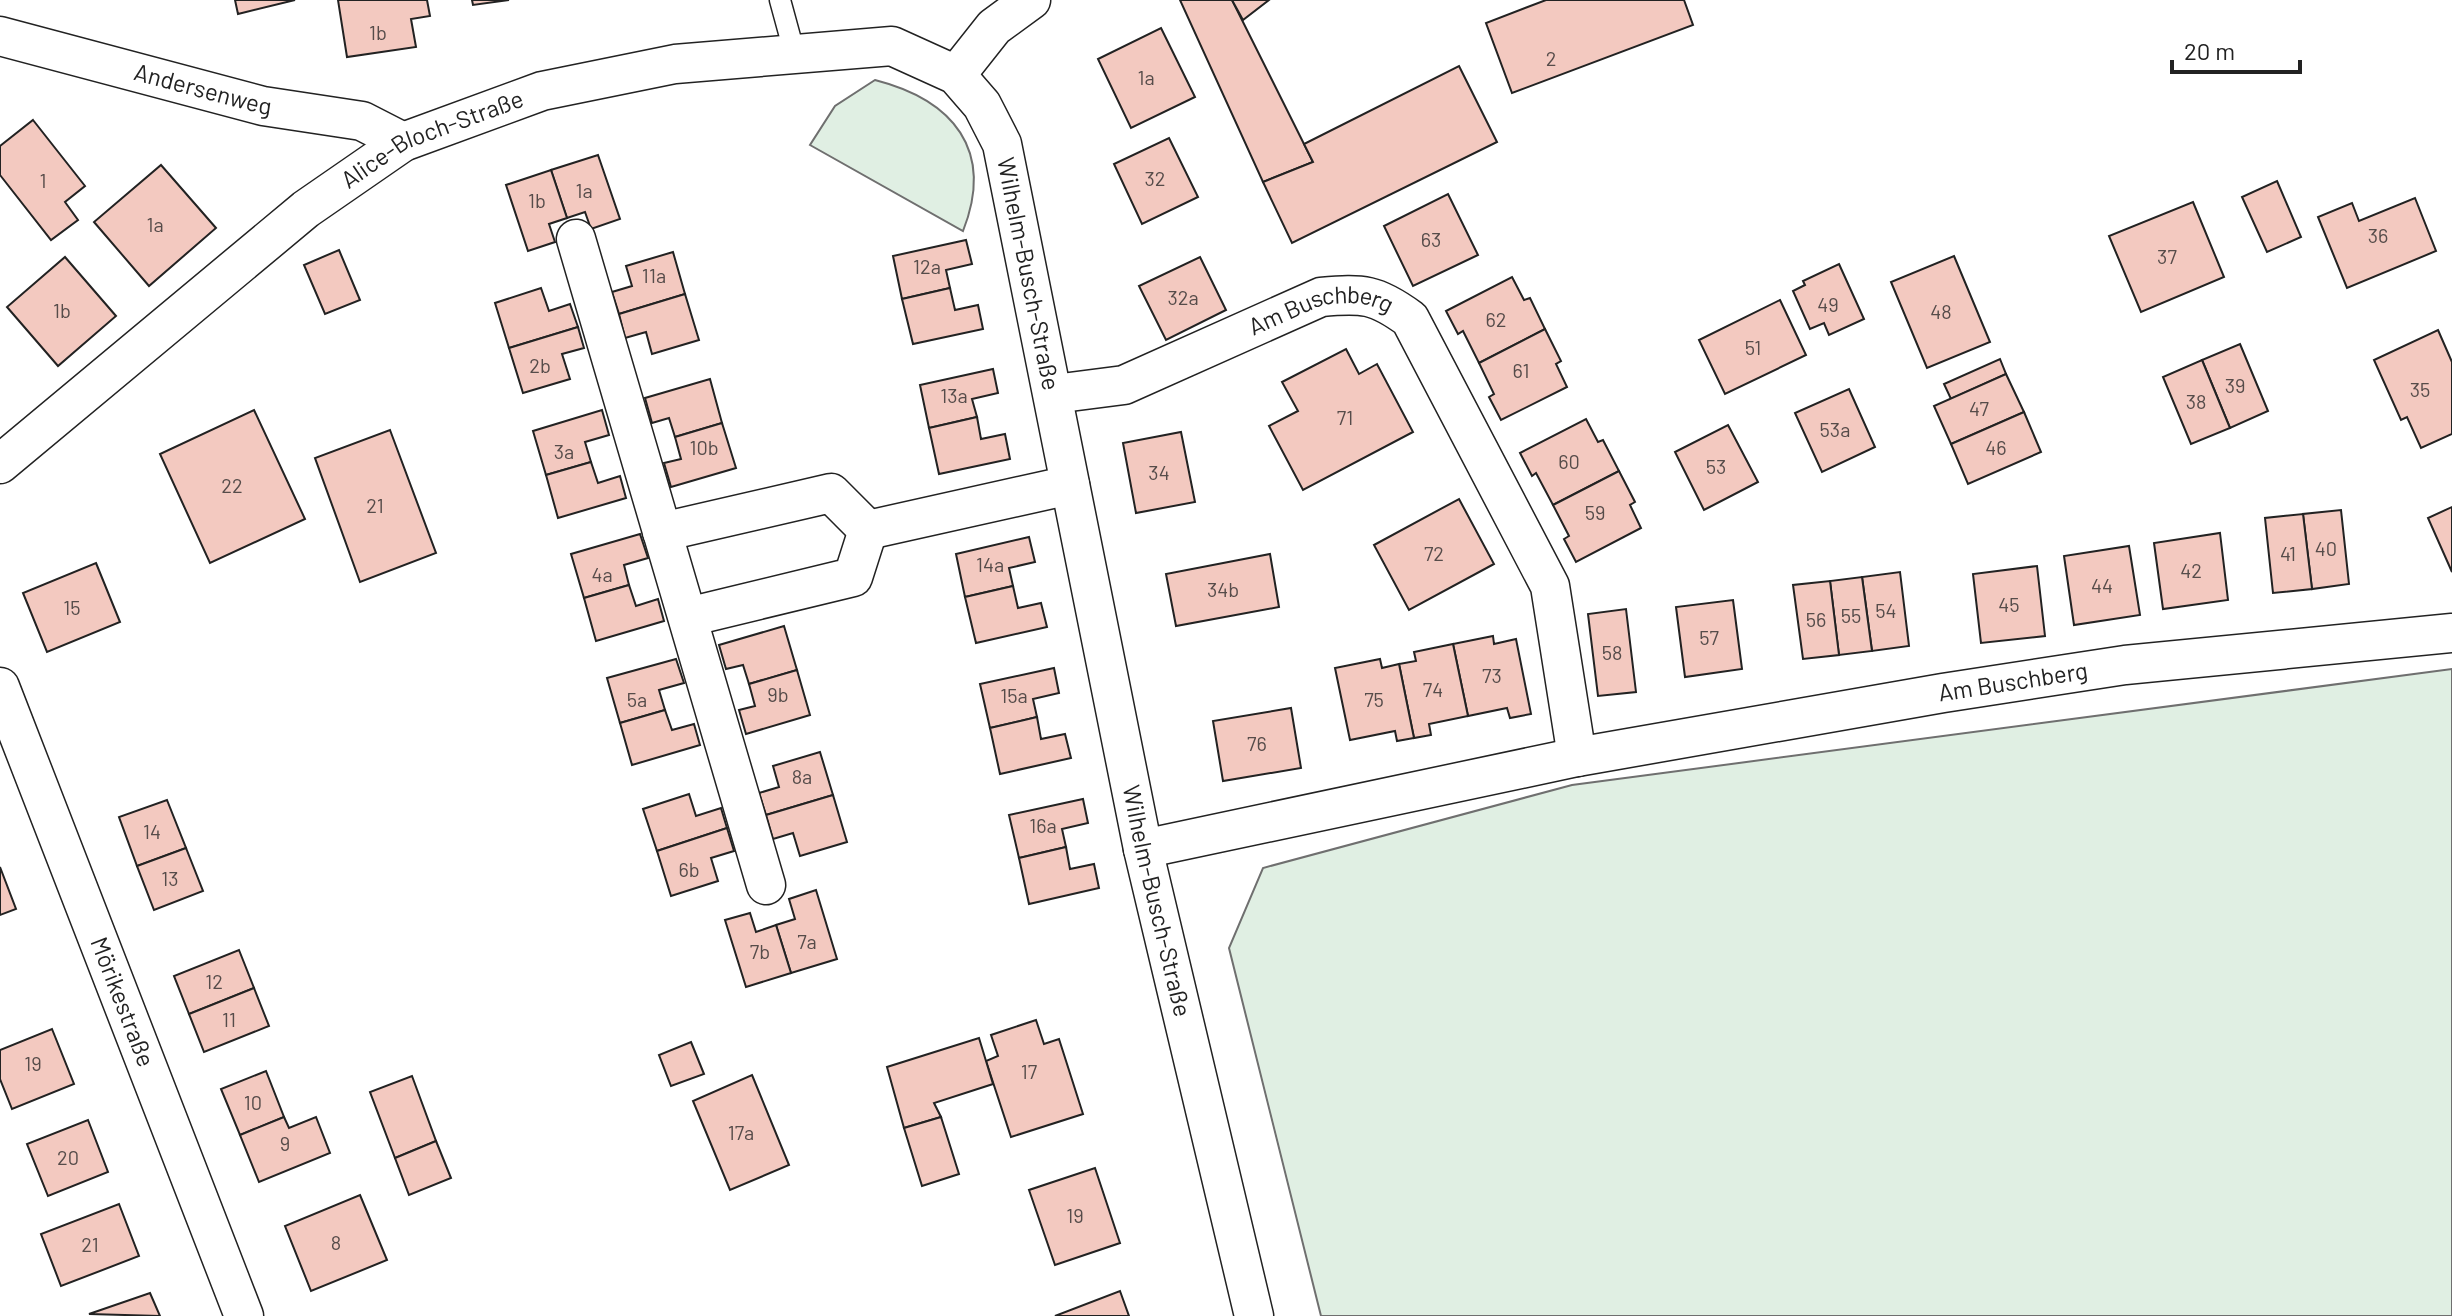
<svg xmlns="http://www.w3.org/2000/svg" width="2452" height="1316" font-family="Barlow,sans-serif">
  <rect width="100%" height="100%" fill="#fff"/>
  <!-- green -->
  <g fill="#e0efe3" stroke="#6f6f6f" stroke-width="2">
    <path d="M 875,80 C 953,100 995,150 963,231 L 810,145 L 835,106 Z"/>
    <path d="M 2452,669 L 2452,1316 L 1321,1316 L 1229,948 L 1263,868 L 1572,785 Z"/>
  </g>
  <!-- building -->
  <g fill="#f3c9c0" stroke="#222" stroke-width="2">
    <path d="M 235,0 L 295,0 L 238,14 Z"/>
    <path d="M 338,0 L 427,0 L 430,16 L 411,19 L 416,47 L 347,57 Z"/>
    <path d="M 472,0 L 509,0 L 473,5 Z"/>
    <path d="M 1180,0 L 1232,0 L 1313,162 L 1263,182 Z"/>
    <path d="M 1232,0 L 1269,0 L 1243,20 Z"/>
    <path d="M 1546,0 L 1684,0 L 1693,25 L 1512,93 L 1486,23 Z"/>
    <path d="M 1161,28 L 1195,97 L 1131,128 L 1098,59 Z"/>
    <path d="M 1459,66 L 1497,142 L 1292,243 L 1263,182 L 1313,162 L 1304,144 Z"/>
    <path d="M 33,120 L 85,186 L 65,202 L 78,220 L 51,240 L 0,175 L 0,146 Z"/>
    <path d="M 1169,138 L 1198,197 L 1142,224 L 1114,164 Z"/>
    <path d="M 598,155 L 620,219 L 591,229 L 585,212 L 567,218 L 551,170 Z"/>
    <path d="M 161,165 L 216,228 L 149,286 L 94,222 Z"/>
    <path d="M 551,170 L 567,218 L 549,224 L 555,242 L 528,251 L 506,185 Z"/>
    <path d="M 2277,181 L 2301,237 L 2267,252 L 2242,197 Z"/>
    <path d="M 1448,194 L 1478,255 L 1413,286 L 1384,226 Z"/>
    <path d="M 2415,198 L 2436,251 L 2347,288 L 2318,217 L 2352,203 L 2359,221 Z"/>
    <path d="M 2193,202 L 2224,277 L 2141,312 L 2109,236 Z"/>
    <path d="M 966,240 L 972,264 L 946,270 L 950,288 L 902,299 L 893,256 Z"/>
    <path d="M 339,250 L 360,300 L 325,314 L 304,265 Z"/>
    <path d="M 673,252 L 685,294 L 619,314 L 612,292 L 632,286 L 626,266 Z"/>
    <path d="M 1954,256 L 1990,342 L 1927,368 L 1891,282 Z"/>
    <path d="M 65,257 L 116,316 L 58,366 L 7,307 Z"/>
    <path d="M 1200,257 L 1226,310 L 1166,340 L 1139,286 Z"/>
    <path d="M 1839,264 L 1864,319 L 1829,335 L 1824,323 L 1810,329 L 1793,291 L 1805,285 L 1803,281 Z"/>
    <path d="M 1512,277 L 1524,300 L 1530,298 L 1545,329 L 1479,363 L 1463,331 L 1458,334 L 1446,311 Z"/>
    <path d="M 541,288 L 549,311 L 570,304 L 578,327 L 509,348 L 495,303 Z"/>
    <path d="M 950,288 L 955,310 L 978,305 L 983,329 L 913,344 L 902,299 Z"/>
    <path d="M 685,294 L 699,340 L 652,354 L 646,332 L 625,338 L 619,314 Z"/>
    <path d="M 1780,300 L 1806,355 L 1725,394 L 1699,340 Z"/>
    <path d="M 578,327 L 584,348 L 562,354 L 570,379 L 523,393 L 509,348 Z"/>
    <path d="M 1545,329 L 1561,361 L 1556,364 L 1567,387 L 1501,420 L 1489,397 L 1494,394 L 1479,363 Z"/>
    <path d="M 2438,330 L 2452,362 L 2452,434 L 2421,448 L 2407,417 L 2401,420 L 2374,360 Z"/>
    <path d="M 2240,344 L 2268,411 L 2230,428 L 2202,360 Z"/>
    <path d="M 1346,349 L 1359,374 L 1377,364 L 1413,432 L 1303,490 L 1269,426 L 1298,411 L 1282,382 Z"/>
    <path d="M 2000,359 L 2006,374 L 1951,399 L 1944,384 Z"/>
    <path d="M 2202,360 L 2230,428 L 2191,444 L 2163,377 Z"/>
    <path d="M 993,369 L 998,393 L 972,399 L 977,417 L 929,428 L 920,385 Z"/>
    <path d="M 2006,374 L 2024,412 L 1951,444 L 1934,406 Z"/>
    <path d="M 710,379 L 722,423 L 675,437 L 669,418 L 652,423 L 645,398 Z"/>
    <path d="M 1849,389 L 1875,447 L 1822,472 L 1795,413 Z"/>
    <path d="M 254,410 L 305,519 L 210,563 L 160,454 Z"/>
    <path d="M 602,410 L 609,435 L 585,442 L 591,462 L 546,475 L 533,431 Z"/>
    <path d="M 2024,412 L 2041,452 L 1968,484 L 1951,444 Z"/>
    <path d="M 977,417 L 981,439 L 1005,434 L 1010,459 L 939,474 L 929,428 Z"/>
    <path d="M 1586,419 L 1598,442 L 1603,440 L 1619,471 L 1553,505 L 1536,473 L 1532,476 L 1520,453 Z"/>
    <path d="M 722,423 L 736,468 L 671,487 L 664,463 L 681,459 L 675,437 Z"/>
    <path d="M 1728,425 L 1758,482 L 1704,510 L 1675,452 Z"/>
    <path d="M 390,430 L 436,553 L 360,582 L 315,458 Z"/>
    <path d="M 1181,432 L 1195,502 L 1136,513 L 1123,443 Z"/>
    <path d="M 591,462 L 598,483 L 620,476 L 626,498 L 558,518 L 546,475 Z"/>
    <path d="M 1619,471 L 1635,502 L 1630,505 L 1641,528 L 1576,562 L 1564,539 L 1569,536 L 1553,505 Z"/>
    <path d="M 1459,499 L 1494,564 L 1409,610 L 1374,545 Z"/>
    <path d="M 2452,507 L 2452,572 L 2428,518 Z"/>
    <path d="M 2341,510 L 2349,584 L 2312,589 L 2303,514 Z"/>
    <path d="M 2303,514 L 2312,589 L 2273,593 L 2265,518 Z"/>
    <path d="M 2220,533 L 2228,600 L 2163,609 L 2154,543 Z"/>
    <path d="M 640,534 L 648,558 L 624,565 L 629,585 L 584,598 L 571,554 Z"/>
    <path d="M 1029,537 L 1035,562 L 1009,568 L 1013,586 L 965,597 L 956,554 Z"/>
    <path d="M 2129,546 L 2140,615 L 2074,625 L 2064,556 Z"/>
    <path d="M 1270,554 L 1279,607 L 1176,626 L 1166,574 Z"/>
    <path d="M 96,563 L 120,622 L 47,652 L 23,593 Z"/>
    <path d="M 2037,566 L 2045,636 L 1981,643 L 1973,574 Z"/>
    <path d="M 1900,572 L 1909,646 L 1872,651 L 1862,577 Z"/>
    <path d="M 1862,577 L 1872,651 L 1839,655 L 1830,581 Z"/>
    <path d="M 1830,581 L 1839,655 L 1803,659 L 1793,585 Z"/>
    <path d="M 629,585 L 636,606 L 658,599 L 664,621 L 596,641 L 584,598 Z"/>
    <path d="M 1013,586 L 1018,608 L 1041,603 L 1047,627 L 976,643 L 965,597 Z"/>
    <path d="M 1733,600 L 1742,669 L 1685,677 L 1676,607 Z"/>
    <path d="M 1626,609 L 1636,692 L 1598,696 L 1588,614 Z"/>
    <path d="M 784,626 L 797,670 L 749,684 L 743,665 L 726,669 L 719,645 Z"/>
    <path d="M 1493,636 L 1494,644 L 1516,639 L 1531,714 L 1510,718 L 1507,708 L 1468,716 L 1453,644 Z"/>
    <path d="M 1453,644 L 1468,716 L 1429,724 L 1431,735 L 1414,738 L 1399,664 L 1416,661 L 1414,652 Z"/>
    <path d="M 676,659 L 684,683 L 659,690 L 665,710 L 620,723 L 607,678 Z"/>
    <path d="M 1380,659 L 1382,668 L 1399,664 L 1414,738 L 1397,741 L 1395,731 L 1350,740 L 1335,668 Z"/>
    <path d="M 1054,668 L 1059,693 L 1033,699 L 1037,717 L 990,728 L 980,684 Z"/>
    <path d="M 797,670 L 810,715 L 746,734 L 739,710 L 755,706 L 749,684 Z"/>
    <path d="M 1291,708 L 1301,768 L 1223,781 L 1213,721 Z"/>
    <path d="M 665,710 L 672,730 L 694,724 L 700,745 L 632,765 L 620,723 Z"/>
    <path d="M 1037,717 L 1041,739 L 1065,734 L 1071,758 L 1000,774 L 990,728 Z"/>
    <path d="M 820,752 L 833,795 L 766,815 L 759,793 L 779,787 L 773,766 Z"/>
    <path d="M 689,794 L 696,816 L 721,808 L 727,828 L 657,851 L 643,809 Z"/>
    <path d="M 833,795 L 847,842 L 800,856 L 793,833 L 773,839 L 766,815 Z"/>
    <path d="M 1083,799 L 1088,823 L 1062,829 L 1066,847 L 1019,858 L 1009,815 Z"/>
    <path d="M 167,800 L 186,848 L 137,866 L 119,817 Z"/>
    <path d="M 727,828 L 734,851 L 711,858 L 718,881 L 671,896 L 657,851 Z"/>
    <path d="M 1066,847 L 1070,869 L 1094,864 L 1099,888 L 1029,904 L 1019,858 Z"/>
    <path d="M 186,848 L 203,891 L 154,910 L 137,866 Z"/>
    <path d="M 0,867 L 16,909 L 0,915 Z"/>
    <path d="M 816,890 L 837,959 L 791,973 L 776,925 L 795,919 L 789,899 Z"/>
    <path d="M 750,913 L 756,932 L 776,925 L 791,973 L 746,987 L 725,920 Z"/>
    <path d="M 239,950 L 254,988 L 189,1014 L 174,976 Z"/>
    <path d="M 254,988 L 269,1026 L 204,1052 L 189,1014 Z"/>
    <path d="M 1036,1020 L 1044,1044 L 1059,1039 L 1083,1114 L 1011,1137 L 986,1061 L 998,1056 L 991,1035 Z"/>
    <path d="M 52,1029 L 74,1084 L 12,1109 L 0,1079 L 0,1050 Z"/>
    <path d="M 979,1038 L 993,1084 L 934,1103 L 941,1117 L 904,1128 L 887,1067 Z"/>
    <path d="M 691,1042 L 704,1074 L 671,1086 L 659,1055 Z"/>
    <path d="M 266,1071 L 284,1117 L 240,1135 L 221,1089 Z"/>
    <path d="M 752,1075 L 789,1165 L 730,1190 L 693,1101 Z"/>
    <path d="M 412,1076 L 436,1141 L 395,1158 L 370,1092 Z"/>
    <path d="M 284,1117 L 289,1128 L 316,1117 L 330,1153 L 259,1182 L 240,1135 Z"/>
    <path d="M 941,1117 L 959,1174 L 922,1186 L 904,1128 Z"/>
    <path d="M 88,1120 L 108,1172 L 48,1196 L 27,1144 Z"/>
    <path d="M 436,1141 L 451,1178 L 409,1195 L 395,1158 Z"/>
    <path d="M 1095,1168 L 1120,1243 L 1055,1265 L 1029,1190 Z"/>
    <path d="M 360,1195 L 387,1260 L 311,1291 L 285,1226 Z"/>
    <path d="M 119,1204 L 139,1256 L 61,1286 L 41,1234 Z"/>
    <path d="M 1120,1291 L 1129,1316 L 1055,1316 Z"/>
    <path d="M 150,1293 L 160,1316 L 89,1314 Z"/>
  </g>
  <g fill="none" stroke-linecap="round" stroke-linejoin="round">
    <defs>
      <path id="lane" d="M 780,0 L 795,55"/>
      <g id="street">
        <path id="s1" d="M 0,36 L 263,106 L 362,121 L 403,142"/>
        <path d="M 956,75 L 994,27 L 1031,0"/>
        <path d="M 576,239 L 766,885"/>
        <path id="s2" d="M 1054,394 L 1124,385 L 1321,297 C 1363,293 1376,294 1410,319 L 1550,586 L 1577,757"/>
        <path id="s3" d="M 0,464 L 306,209 L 403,142 L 542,91 L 675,64 L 892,46 L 956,75 L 982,105 L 1002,144 L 1143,849 L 1254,1316"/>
        <path d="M 868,530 L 1070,485"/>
        <path d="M 662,532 L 831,493 L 868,530"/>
        <path d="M 688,617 L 853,577 L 868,530"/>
        <path id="s4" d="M 0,687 L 244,1316"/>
        <path id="s5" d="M 1143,849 L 1577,757 L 1943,693 L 2125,665 L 2452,633"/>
      </g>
    </defs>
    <!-- lane casing -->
    <use href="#lane" stroke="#222" stroke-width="23"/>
    <!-- street casing -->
    <use href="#street" stroke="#222" stroke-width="41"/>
    <!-- lane -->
    <use href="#lane" stroke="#fff" stroke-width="20"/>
    <!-- street -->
    <use href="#street" stroke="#fff" stroke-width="38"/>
  </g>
  <g text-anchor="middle" stroke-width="6" stroke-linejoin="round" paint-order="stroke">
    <!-- number labels -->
    <g font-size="20" fill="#564c4a">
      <text x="378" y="40">1b</text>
      <text x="1551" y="66">2</text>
      <text x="1146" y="85">1a</text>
      <text x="1155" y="186">32</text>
      <text x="43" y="188">1</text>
      <text x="584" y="198">1a</text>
      <text x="537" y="208">1b</text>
      <text x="155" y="232">1a</text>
      <text x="2378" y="243">36</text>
      <text x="1431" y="247">63</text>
      <text x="2167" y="264">37</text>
      <text x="927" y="274">12a</text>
      <text x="654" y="283">11a</text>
      <text x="1183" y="305">32a</text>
      <text x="1828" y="312">49</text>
      <text x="62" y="318">1b</text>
      <text x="1941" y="319">48</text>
      <text x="1496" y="327">62</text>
      <text x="1753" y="355">51</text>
      <text x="540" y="373">2b</text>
      <text x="1521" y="378">61</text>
      <text x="2235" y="393">39</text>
      <text x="2420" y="397">35</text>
      <text x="954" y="403">13a</text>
      <text x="2196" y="409">38</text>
      <text x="1979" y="416">47</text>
      <text x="1345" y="425">71</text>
      <text x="1835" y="437">53a</text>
      <text x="704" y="455">10b</text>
      <text x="1996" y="455">46</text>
      <text x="564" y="459">3a</text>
      <text x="1569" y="469">60</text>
      <text x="1716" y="474">53</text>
      <text x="1159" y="480">34</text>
      <text x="232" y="493">22</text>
      <text x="375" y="513">21</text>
      <text x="1595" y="520">59</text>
      <text x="2326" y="556">40</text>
      <text x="1434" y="561">72</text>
      <text x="2288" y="561">41</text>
      <text x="990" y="572">14a</text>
      <text x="2191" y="578">42</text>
      <text x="602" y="582">4a</text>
      <text x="2102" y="593">44</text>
      <text x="1223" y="597">34b</text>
      <text x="2009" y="612">45</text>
      <text x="72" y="615">15</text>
      <text x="1886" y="618">54</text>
      <text x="1851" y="623">55</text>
      <text x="1816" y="627">56</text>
      <text x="1709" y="645">57</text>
      <text x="1612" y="660">58</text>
      <text x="1492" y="683">73</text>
      <text x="1433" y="697">74</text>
      <text x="778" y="702">9b</text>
      <text x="1014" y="703">15a</text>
      <text x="637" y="707">5a</text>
      <text x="1374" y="707">75</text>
      <text x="1257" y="751">76</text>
      <text x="802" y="784">8a</text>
      <text x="1043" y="833">16a</text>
      <text x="152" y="839">14</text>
      <text x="689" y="877">6b</text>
      <text x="170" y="886">13</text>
      <text x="807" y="949">7a</text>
      <text x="760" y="959">7b</text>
      <text x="214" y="989">12</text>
      <text x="229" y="1027">11</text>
      <text x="33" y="1071">19</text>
      <text x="1029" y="1079">17</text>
      <text x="253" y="1110">10</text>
      <text x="741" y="1140">17a</text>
      <text x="285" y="1151">9</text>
      <text x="68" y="1165">20</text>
      <text x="1075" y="1223">19</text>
      <text x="336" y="1250">8</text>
      <text x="90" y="1252">21</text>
    </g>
    <!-- street labels -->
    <g font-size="24" fill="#222" stroke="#fff">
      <text dy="8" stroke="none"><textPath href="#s1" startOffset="210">Andersenweg</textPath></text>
      <text dy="8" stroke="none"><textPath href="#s3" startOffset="544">Alice-Bloch-Straße</textPath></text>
      <text dy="8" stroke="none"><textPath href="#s3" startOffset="1304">Wilhelm-Busch-Straße</textPath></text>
      <text dy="8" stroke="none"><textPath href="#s2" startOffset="284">Am Buschberg</textPath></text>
      <text dy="8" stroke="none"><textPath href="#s5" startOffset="886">Am Buschberg</textPath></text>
      <text dy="8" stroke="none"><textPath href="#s3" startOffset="1944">Wilhelm-Busch-Straße</textPath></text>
      <text dy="8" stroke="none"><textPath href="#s4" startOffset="338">Mörikestraße</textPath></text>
    </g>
  </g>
  <!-- scale -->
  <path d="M2172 60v12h128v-12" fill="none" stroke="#222222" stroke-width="4"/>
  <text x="2184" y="60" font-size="24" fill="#222222" stroke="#ffffff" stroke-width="6" paint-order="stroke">20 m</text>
</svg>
